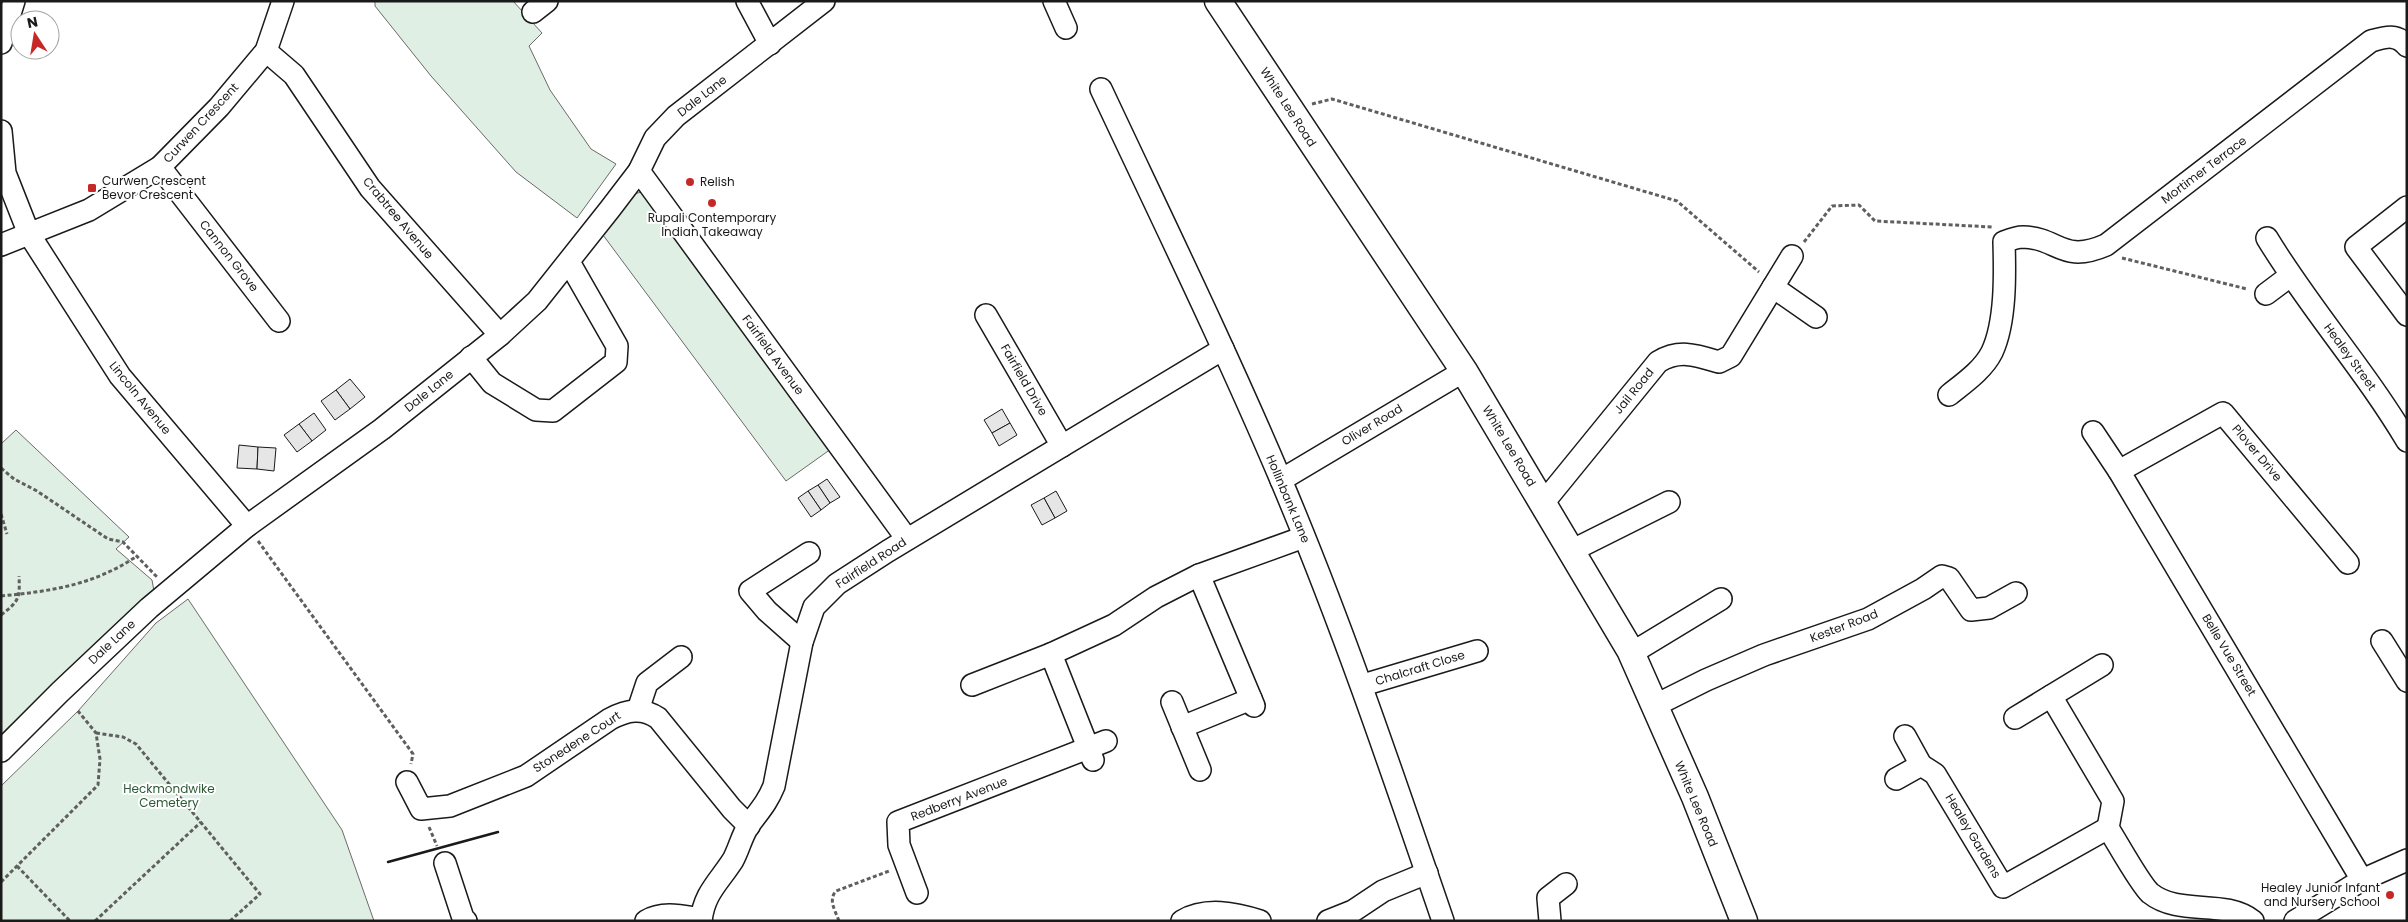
<svg xmlns="http://www.w3.org/2000/svg" width="2408" height="922" font-family="Poppins,sans-serif">
  <rect width="100%" height="100%" fill="#fff"/>
  <!-- green -->
  <g fill="#e0efe3" stroke="#6a6a6a">
    <path d="M 375,1 L 513,1 L 542,33 L 529,46 L 550,90 L 591,149 L 616,164 L 577,218 L 516,172 L 431,76 L 375,6 Z"/>
    <path d="M 642,192 L 831,449 L 786,481 L 603,235 L 633,194 Z"/>
    <path d="M 16,430 L 129,537 L 116,549 L 152,580 L 154,591 L 1,741 L 1,444 Z"/>
    <path d="M 188,599 L 342,830 L 374,921 L 1,921 L 1,786 L 78,711 L 156,623 Z"/>
  </g>
  <!-- building -->
  <g fill="#e6e6e6" stroke="#1a1a1a">
    <path d="M 350,379 L 365,397 L 350,409 L 336,390 Z"/>
    <path d="M 336,390 L 350,409 L 335,420 L 321,401 Z"/>
    <path d="M 1002,409 L 1010,423 L 992,433 L 984,420 Z"/>
    <path d="M 314,413 L 326,430 L 312,441 L 299,424 Z"/>
    <path d="M 1010,423 L 1017,435 L 999,446 L 992,433 Z"/>
    <path d="M 299,424 L 312,441 L 297,452 L 284,435 Z"/>
    <path d="M 239,445 L 258,447 L 257,469 L 237,468 Z"/>
    <path d="M 258,447 L 276,448 L 274,471 L 257,469 Z"/>
    <path d="M 827,479 L 840,497 L 830,503 L 818,485 Z"/>
    <path d="M 818,485 L 830,503 L 821,510 L 808,491 Z"/>
    <path d="M 808,491 L 821,510 L 811,517 L 798,498 Z"/>
    <path d="M 1056,491 L 1067,511 L 1055,518 L 1044,498 Z"/>
    <path d="M 1044,498 L 1055,518 L 1042,525 L 1031,505 Z"/>
  </g>
  <g fill="none" stroke-linecap="round" stroke-linejoin="round">
    <defs>
      <g id="minor">
        <path d="M 747,1 L 770,44"/>
        <path d="M 1054,1 L 1066,28"/>
        <path d="M 533,12 L 547,1"/>
        <path d="M 1,43 L 14,1"/>
        <path d="M 266,51 L 294,75 L 370,188 L 500,335"/>
        <path d="M 1101,89 C 1162,219 1225,348 1281,480 C 1342,624 1392,772 1443,921"/>
        <path d="M 1,131 L 5,173 L 29,234 L 120,376 L 247,526"/>
        <path d="M 160,167 L 279,321"/>
        <path d="M 639,171 L 907,539"/>
        <path d="M 2407,207 L 2356,247 L 2407,315"/>
        <path d="M 2267,238 C 2310,309 2365,370 2407,441"/>
        <path d="M 1,245 L 89,210 L 160,167 L 219,107 L 266,51 L 283,1"/>
        <path d="M 1773,287 L 1816,317"/>
        <path d="M 2266,294 L 2290,276"/>
        <path d="M 986,315 L 1062,446"/>
        <path d="M 471,357 L 492,383 L 536,410 L 553,411 L 616,362 L 617,346 L 569,262"/>
        <path d="M 1949,395 C 1964,383 1983,370 1992,352 C 2006,322 2005,274 2004,242 C 2009,240 2017,237 2023,237 C 2059,238 2062,264 2106,245 L 2371,41 C 2385,37 2397,33 2407,46"/>
        <path d="M 2093,432 L 2119,471 L 2362,880"/>
        <path d="M 2119,471 L 2223,413 L 2348,563"/>
        <path d="M 1281,480 L 1464,371"/>
        <path d="M 1544,502 L 1658,362 C 1679,349 1696,355 1719,362 L 1731,356 L 1792,256"/>
        <path d="M 1573,550 L 1669,502"/>
        <path d="M 1199,575 L 1254,706"/>
        <path d="M 2382,641 L 2407,681"/>
        <path d="M 802,642 L 767,611 L 750,591 L 809,553"/>
        <path d="M 1632,653 L 1721,599"/>
        <path d="M 1051,654 L 1093,760"/>
        <path d="M 972,685 L 1051,654 L 1114,625 L 1156,597 L 1199,575 L 1304,537"/>
        <path d="M 1363,685 L 1477,651"/>
        <path d="M 2051,696 L 2113,801 L 2108,828 C 2117,842 2140,884 2150,893 C 2180,917 2223,898 2253,921"/>
        <path d="M 1172,702 L 1200,770"/>
        <path d="M 1654,706 L 1706,680 L 1764,655 L 1868,619 L 1923,589 L 1942,576 L 1949,578 L 1971,610 L 1989,608 L 2016,593"/>
        <path d="M 638,710 L 647,683 L 681,657"/>
        <path d="M 2015,718 L 2102,665"/>
        <path d="M 1182,727 L 1251,699"/>
        <path d="M 1905,736 L 1921,765 L 1935,774 L 2003,887 L 2108,828"/>
        <path d="M 1,751 L 60,692 L 149,608 L 247,526 L 382,429 L 500,335 L 537,301 L 610,209 L 639,171 L 655,138 L 676,116 L 824,1"/>
        <path d="M 1896,779 L 1921,765"/>
        <path d="M 407,782 L 421,809 L 450,806 L 526,776 L 610,719 C 627,710 642,707 658,718 L 732,809 L 749,826"/>
        <path d="M 445,863 L 463,918 L 466,921"/>
        <path d="M 917,893 L 899,845 L 898,822 L 1106,741"/>
        <path d="M 646,921 C 663,911 682,916 701,919"/>
        <path d="M 701,921 C 704,893 719,882 733,860 C 739,849 742,835 749,825 C 760,810 767,803 774,786 L 802,642 L 814,607 L 837,584 L 888,551 L 1223,349"/>
        <path d="M 1182,921 C 1206,907 1235,913 1260,921"/>
        <path d="M 1328,921 L 1353,911 L 1383,891 L 1427,873"/>
        <path d="M 1550,921 L 1548,898 L 1566,884"/>
        <path d="M 2295,921 L 2362,880 L 2407,860"/>
      </g>
      <path id="major" d="M 1218,1 L 1464,371 L 1630,650 L 1695,797 L 1744,921"/>
    </defs>
    <!-- minor casing -->
    <use href="#minor" stroke="#1a1a1a" stroke-width="24"/>
    <!-- major casing -->
    <use href="#major" stroke="#1a1a1a" stroke-width="29"/>
    <!-- path -->
    <g stroke="#5f5f5f" stroke-width="3" stroke-dasharray="4 2.5" stroke-linecap="butt">
      <path d="M 1312,104 L 1332,99 L 1677,201 L 1759,272"/>
      <path d="M 1804,242 L 1832,206 L 1859,205 L 1875,221 L 1992,227"/>
      <path d="M 2122,258 L 2247,289"/>
      <path d="M 1,468 L 14,479 L 37,491 L 108,539 L 123,542 L 157,577"/>
      <path d="M 1,514 L 7,534"/>
      <path d="M 258,541 L 413,754 L 411,764"/>
      <path d="M 1,596 C 52,591 94,585 137,556"/>
      <path d="M 1,615 C 19,601 20,599 19,576"/>
      <path d="M 96,733 L 123,737 L 136,744 L 260,894 L 230,921"/>
      <path d="M 429,827 L 437,846"/>
      <path d="M 17,866 L 70,921"/>
      <path d="M 1,882 L 98,785 L 100,759 L 96,733 L 78,711"/>
      <path d="M 95,921 L 201,822"/>
      <path d="M 839,921 C 835,910 828,900 836,891 L 889,871"/>
    </g>
    <!-- minor -->
    <use href="#minor" stroke="#fff" stroke-width="21"/>
    <!-- major -->
    <use href="#major" stroke="#fff" stroke-width="26"/>
    <!-- wall -->
    <path stroke="#1a1a1a" stroke-width="2.5" d="M 388,862 L 498,832"/>
  </g>
  <!-- markers -->
  <g fill="#c62828" stroke="#fff" stroke-width="2">
    <circle cx="690" cy="182" r="5"/>
    <rect x="87" y="183" width="10" height="10" rx="2.5"/>
    <circle cx="712" cy="203" r="5"/>
    <circle cx="2390" cy="895" r="5"/>
  </g>
  <g text-anchor="middle" stroke-width="4" stroke-linejoin="round" paint-order="stroke">
    <!-- street labels -->
    <g font-size="12" fill="#1a1a1a" stroke="#fff">
      <text transform="translate(702 96) rotate(-38)" y="4">Dale Lane</text>
      <text transform="translate(1288 107) rotate(57)" y="4">White Lee Road</text>
      <text transform="translate(201 123) rotate(-47)" y="4">Curwen Crescent</text>
      <text transform="translate(2204 170) rotate(-37)" y="4">Mortimer Terrace</text>
      <text transform="translate(398 218) rotate(50)" y="4">Crabtree Avenue</text>
      <text transform="translate(229 256) rotate(52)" y="4">Cannon Grove</text>
      <text transform="translate(773 355) rotate(54)" y="4">Fairfield Avenue</text>
      <text transform="translate(2350 357) rotate(54)" y="4">Healey Street</text>
      <text transform="translate(1024 380) rotate(60)" y="4">Fairfield Drive</text>
      <text transform="translate(429 391) rotate(-39)" y="4">Dale Lane</text>
      <text transform="translate(1634 391) rotate(-51)" y="4">Jail Road</text>
      <text transform="translate(140 398) rotate(51)" y="4">Lincoln Avenue</text>
      <text transform="translate(1372 425) rotate(-31)" y="4">Oliver Road</text>
      <text transform="translate(1509 446) rotate(59)" y="4">White Lee Road</text>
      <text transform="translate(2257 453) rotate(50)" y="4">Plover Drive</text>
      <text transform="translate(1288 499) rotate(67)" y="4">Hollinbank Lane</text>
      <text transform="translate(871 563) rotate(-33)" y="4">Fairfield Road</text>
      <text transform="translate(1844 626) rotate(-21)" y="4">Kester Road</text>
      <text transform="translate(112 642) rotate(-43)" y="4">Dale Lane</text>
      <text transform="translate(2229 655) rotate(59)" y="4">Belle Vue Street</text>
      <text transform="translate(1420 668) rotate(-17)" y="4">Chalcraft Close</text>
      <text transform="translate(577 742) rotate(-33)" y="4">Stonedene Court</text>
      <text transform="translate(959 799) rotate(-21)" y="4">Redberry Avenue</text>
      <text transform="translate(1696 804) rotate(67)" y="4">White Lee Road</text>
      <text transform="translate(1973 836) rotate(59)" y="4">Healey Gardens</text>
    </g>
    <!-- poi labels -->
    <g font-size="12" fill="#1a1a1a" stroke="#fff" text-anchor="start">
      <text x="102" y="185">Curwen Crescent<tspan x="102" dy="14">Bevor Crescent</tspan></text>
      <text x="700" y="186">Relish</text>
      <text x="712" y="222" text-anchor="middle">Rupali Contemporary<tspan x="712" dy="14">Indian Takeaway</tspan></text>
      <text x="2380" y="892" text-anchor="end">Healey Junior Infant<tspan x="2380" dy="14">and Nursery School</tspan></text>
    </g>
    <!-- park labels -->
    <g font-size="12" fill="#2b5a34" stroke="#fff">
      <text x="169" y="793">Heckmondwike<tspan x="169" dy="14">Cemetery</tspan></text>
    </g>
  </g>
  <!-- border -->
  <rect width="2408" height="922" fill="none" stroke="#1a1a1a" stroke-width="5"/>
  <!-- north arrow -->
  <g transform="translate(35 35) rotate(348)"><circle r="24" fill="#ffffff" stroke="#a3a3a3"/>
  <path d="M0-4L9 19L0 12L-9 19Z" fill="#c62828"/>
  <text y="-8" font-size="14" font-weight="bold" text-anchor="middle" fill="#1a1a1a">N</text>
  </g>
</svg>
